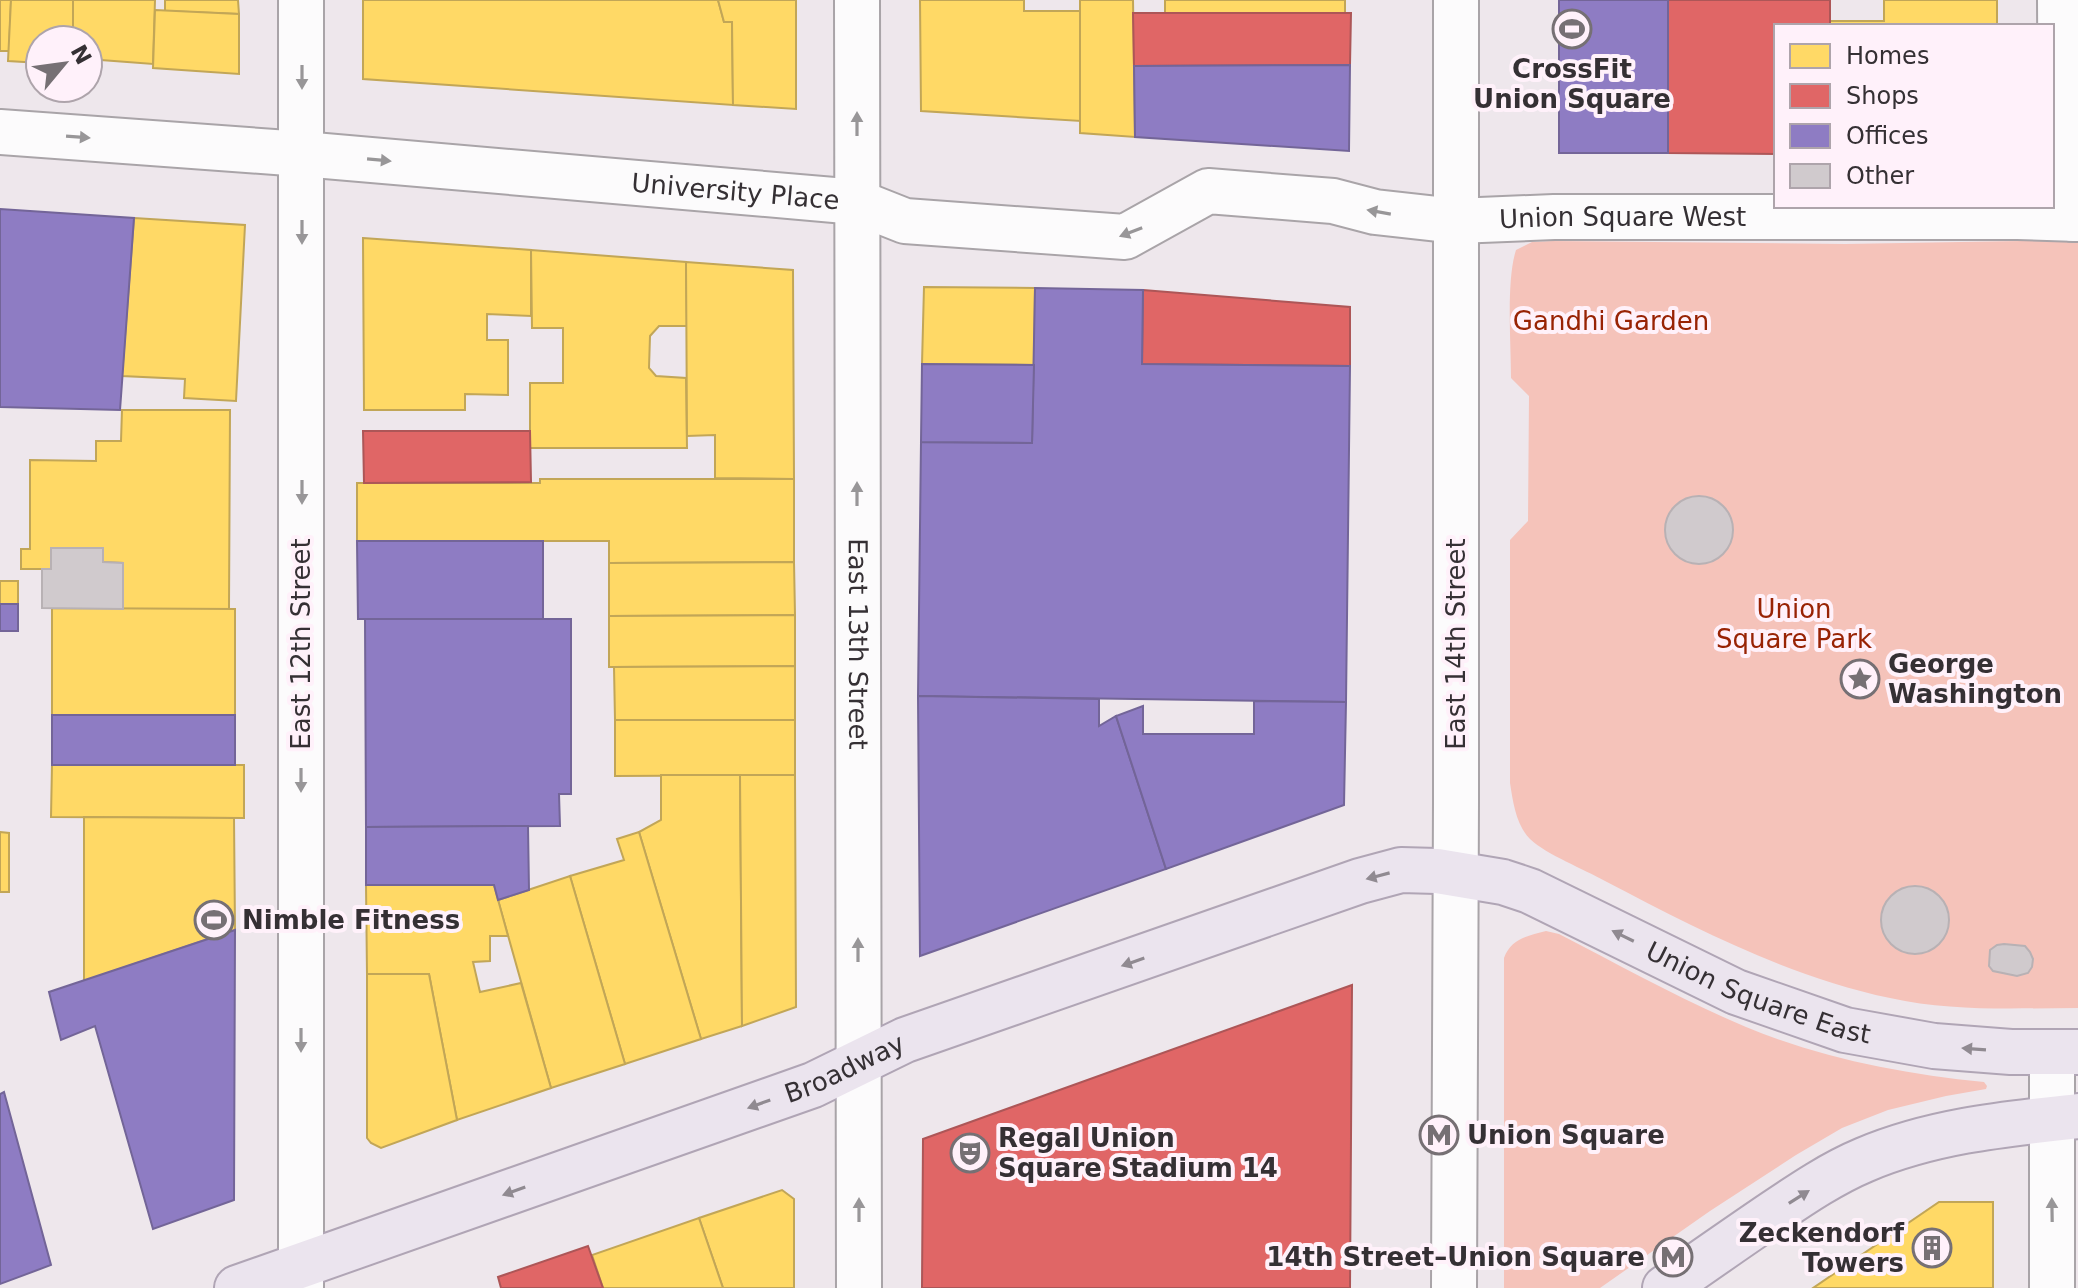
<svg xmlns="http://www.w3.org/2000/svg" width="2078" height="1288" font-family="'DejaVu Sans',sans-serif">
  <rect width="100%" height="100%" fill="#eee7ec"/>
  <!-- green -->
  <g fill="#f5c3ba">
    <path d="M 2078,240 L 2078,1008 C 2015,1008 1953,1012 1890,998 C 1789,977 1695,928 1605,881 C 1584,869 1547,855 1530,839 C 1516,825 1513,802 1510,783 L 1510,540 L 1528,521 L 1529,396 L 1511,378 C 1511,343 1506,281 1516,250 L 1532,242 L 1553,241 L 1845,244 Z"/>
    <path d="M 1546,931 L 1559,934 C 1621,966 1682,1000 1746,1027 C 1821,1058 1903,1074 1984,1082 L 1987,1086 L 1986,1089 L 1946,1096 L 1888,1110 L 1842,1128 L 1796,1155 L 1710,1211 L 1600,1288 L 1504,1288 L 1504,958 C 1511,939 1527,936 1546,931 Z"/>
  </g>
  <!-- homes -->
  <g fill="#ffd966" stroke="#c2a657" stroke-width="2">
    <path d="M 0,0 L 11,0 L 9,51 L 0,51 Z"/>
    <path d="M 11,0 L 73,0 L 73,40 L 40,40 L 40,63 L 8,61 Z"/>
    <path d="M 73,0 L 155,0 L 153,64 L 88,59 L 88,40 L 73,40 Z"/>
    <path d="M 165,0 L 238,0 L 239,14 L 165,11 Z"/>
    <path d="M 363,0 L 718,0 L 724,22 L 732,22 L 733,105 L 363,79 Z"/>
    <path d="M 718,0 L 796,0 L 796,109 L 733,105 L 732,22 L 724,22 Z"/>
    <path d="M 920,0 L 1024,0 L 1024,11 L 1080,11 L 1081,121 L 921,111 Z"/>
    <path d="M 1080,0 L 1133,0 L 1135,137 L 1080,133 Z"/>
    <rect x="1165" y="0" width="180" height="13"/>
    <path d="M 1884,0 L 1997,0 L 1997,26 L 1830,26 L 1830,21 L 1884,21 Z"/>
    <path d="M 155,10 L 239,14 L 239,74 L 153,68 Z"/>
    <path d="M 134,218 L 245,225 L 236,401 L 184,398 L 185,379 L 122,376 Z"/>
    <path d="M 363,238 L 531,250 L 531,316 L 487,314 L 487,340 L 508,340 L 508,395 L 465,394 L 465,410 L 364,410 Z"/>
    <path d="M 531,250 L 686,262 L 687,326 L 659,326 L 650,336 L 649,368 L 656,376 L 686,378 L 687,448 L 530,448 L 530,383 L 563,383 L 563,328 L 532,328 Z"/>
    <path d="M 686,262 L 793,270 L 794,479 L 715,478 L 715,435 L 687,436 Z"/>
    <path d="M 924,287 L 1035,288 L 1034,365 L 922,364 Z"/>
    <path d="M 122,410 L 230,410 L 229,609 L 123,609 L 123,563 L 103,562 L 103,548 L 51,548 L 51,569 L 21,569 L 21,549 L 30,549 L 30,460 L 96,461 L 96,441 L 121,441 Z"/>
    <path d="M 540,479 L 794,479 L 794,562 L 609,563 L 609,541 L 357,541 L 357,483 L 540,483 Z"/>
    <path d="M 794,562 L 795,615 L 609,616 L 609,563 Z"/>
    <rect x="0" y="581" width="18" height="23"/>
    <path d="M 52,608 L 235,609 L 235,715 L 52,715 Z"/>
    <path d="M 795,615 L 795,666 L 609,667 L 609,616 Z"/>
    <path d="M 795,666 L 795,720 L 615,720 L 614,667 Z"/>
    <path d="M 615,720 L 795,720 L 795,775 L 615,776 Z"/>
    <path d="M 52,765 L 244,765 L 244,818 L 51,817 Z"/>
    <path d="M 661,775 L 740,775 L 742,1026 L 701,1039 L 639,832 L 661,820 Z"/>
    <path d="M 740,775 L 795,775 L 796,1007 L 742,1026 Z"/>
    <path d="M 84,817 L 234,818 L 235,930 L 84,981 Z"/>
    <path d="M 0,832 L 9,833 L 9,892 L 0,892 Z"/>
    <path d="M 639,832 L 701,1039 L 625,1064 L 570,876 L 624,860 L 617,839 Z"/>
    <path d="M 570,876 L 625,1064 L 551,1088 L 498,900 Z"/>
    <path d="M 366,885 L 494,885 L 508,936 L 490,936 L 490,961 L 473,962 L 480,992 L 521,983 L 551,1088 L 457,1120 L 429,974 L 367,974 Z"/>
    <path d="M 367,974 L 429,974 L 457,1120 L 381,1148 L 371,1143 L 367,1138 Z"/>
    <path d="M 782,1190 L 794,1199 L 794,1288 L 723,1288 L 699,1218 Z"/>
    <path d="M 1939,1202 L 1993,1202 L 1993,1288 L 1813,1288 Z"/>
    <path d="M 699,1218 L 723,1288 L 603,1288 L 592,1255 Z"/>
  </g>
  <!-- shops -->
  <g fill="#e06666" stroke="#ad5657" stroke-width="2">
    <path d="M 1668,0 L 1830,0 L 1830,26 L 1776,26 L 1776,154 L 1668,153 Z"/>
    <path d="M 1133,13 L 1351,13 L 1350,65 L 1134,66 Z"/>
    <path d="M 1143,290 L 1350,307 L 1350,366 L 1142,364 Z"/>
    <path d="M 363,431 L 530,431 L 531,482 L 364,483 Z"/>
    <path d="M 1352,985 L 1350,1288 L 922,1288 L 923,1139 Z"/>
    <path d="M 588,1246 L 603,1288 L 501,1288 L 498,1277 Z"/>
  </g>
  <!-- offices -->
  <g fill="#8e7cc3" stroke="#736598" stroke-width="2">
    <rect x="1559" y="0" width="109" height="153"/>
    <path d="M 1350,65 L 1349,151 L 1135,137 L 1134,66 Z"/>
    <path d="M 0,209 L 134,218 L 120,410 L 0,407 Z"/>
    <path d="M 1035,288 L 1143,290 L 1142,364 L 1350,366 L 1346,702 L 918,696 L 921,442 L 1032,443 Z"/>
    <path d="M 922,364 L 1034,365 L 1032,443 L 921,442 Z"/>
    <path d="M 357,541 L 543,541 L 543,619 L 358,619 Z"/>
    <rect x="0" y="604" width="18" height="27"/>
    <path d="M 365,619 L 571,619 L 571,794 L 559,794 L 560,826 L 366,827 Z"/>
    <path d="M 918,696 L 1099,699 L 1099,726 L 1116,716 L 1166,869 L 920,956 Z"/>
    <path d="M 1254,701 L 1346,702 L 1344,805 L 1166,869 L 1116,716 L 1143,706 L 1143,734 L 1254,734 Z"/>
    <rect x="52" y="715" width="183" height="50"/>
    <path d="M 528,826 L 529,890 L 498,900 L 494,885 L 366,885 L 366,827 Z"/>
    <path d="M 235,930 L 234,1200 L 153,1229 L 95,1026 L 61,1040 L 49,992 Z"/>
    <path d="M 4,1092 L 51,1265 L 0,1284 L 0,1094 Z"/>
  </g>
  <!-- building -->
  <g fill="#d0cacd" stroke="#b8b1b4" stroke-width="2">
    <circle cx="1699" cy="530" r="34"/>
    <path d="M 51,548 L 103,548 L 103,562 L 123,563 L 123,609 L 42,608 L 42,569 L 51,569 Z"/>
    <circle cx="1915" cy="920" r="34"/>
    <path d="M 2004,944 L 2025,946 L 2030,952 L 2033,959 L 2032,967 L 2028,973 L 2017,976 L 1993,971 L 1989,966 L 1990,950 L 1997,945 Z"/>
  </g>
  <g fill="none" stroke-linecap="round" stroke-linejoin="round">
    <defs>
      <g id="street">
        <path d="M 301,0 L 301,1288"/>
        <path id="s1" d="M 857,0 L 859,1288"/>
        <path d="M 2060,0 L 2061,172 L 2063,194 L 2073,219"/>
        <path id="s2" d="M 0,132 L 302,154 L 857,202 L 905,221 L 1125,237 L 1208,191 L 1333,201 L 1375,212 L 1456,221 L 1554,217 L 2018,217 L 2078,219"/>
        <path d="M 2052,1052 L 2052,1288"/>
        <path d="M 1454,1288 L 1456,802 L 1456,0"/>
      </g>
      <g id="primary">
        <path id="s3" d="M 237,1288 L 813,1085 L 905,1040 L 1360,881 L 1401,870 L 1437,871 L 1503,882 L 1530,891 L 1736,992 L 1845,1030 L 1934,1046 L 2011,1052 L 2078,1052"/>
        <path d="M 1665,1288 C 1701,1263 1738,1237 1775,1212 C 1803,1193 1833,1173 1864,1160 C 1932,1131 2005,1124 2078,1116"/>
      </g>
    </defs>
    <!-- street casing -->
    <use href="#street" stroke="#a9a4a8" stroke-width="48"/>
    <!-- primary casing -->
    <use href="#primary" stroke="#b0a5b5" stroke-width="48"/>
    <!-- street -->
    <use href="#street" stroke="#fcfbfc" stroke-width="44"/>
    <!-- primary -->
    <use href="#primary" stroke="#ebe4ee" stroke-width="44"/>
  </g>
  <!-- one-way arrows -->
  <defs><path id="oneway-solid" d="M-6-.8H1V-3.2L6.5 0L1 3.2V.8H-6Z" transform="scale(2)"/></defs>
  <g fill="#989698">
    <use href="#oneway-solid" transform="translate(302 77) rotate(90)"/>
    <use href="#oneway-solid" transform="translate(857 124) rotate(-90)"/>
    <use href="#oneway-solid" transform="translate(78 137) rotate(4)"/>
    <use href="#oneway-solid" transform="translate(379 160) rotate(5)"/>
    <use href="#oneway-solid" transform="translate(1379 212) rotate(-170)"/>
    <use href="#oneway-solid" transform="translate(302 232) rotate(90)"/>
    <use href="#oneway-solid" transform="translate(1131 232) rotate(159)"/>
    <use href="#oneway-solid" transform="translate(302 492) rotate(90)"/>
    <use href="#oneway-solid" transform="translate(857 494) rotate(-90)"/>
    <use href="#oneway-solid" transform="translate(301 780) rotate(90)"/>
    <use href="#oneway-solid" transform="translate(858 950) rotate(-90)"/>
    <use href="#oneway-solid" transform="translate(301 1040) rotate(90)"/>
    <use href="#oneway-solid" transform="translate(859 1210) rotate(-90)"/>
    <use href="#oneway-solid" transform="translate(2052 1210) rotate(-91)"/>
  </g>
  <g fill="#908a91">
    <use href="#oneway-solid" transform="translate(1378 876) rotate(165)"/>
    <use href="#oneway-solid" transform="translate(1623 936) rotate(-154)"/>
    <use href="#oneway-solid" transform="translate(1133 962) rotate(161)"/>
    <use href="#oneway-solid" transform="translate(1974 1049) rotate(-176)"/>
    <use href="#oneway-solid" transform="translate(759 1104) rotate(160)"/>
    <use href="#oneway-solid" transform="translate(514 1191) rotate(160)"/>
    <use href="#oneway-solid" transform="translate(1799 1197) rotate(-32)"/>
  </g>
  <!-- icons -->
  <defs>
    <symbol id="stadium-ring" viewBox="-11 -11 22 22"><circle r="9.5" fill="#fff1fa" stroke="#767074" stroke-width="1.5"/><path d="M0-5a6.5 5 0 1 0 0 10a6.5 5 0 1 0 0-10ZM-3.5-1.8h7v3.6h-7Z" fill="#767074"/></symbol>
    <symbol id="sight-ring" viewBox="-11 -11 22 22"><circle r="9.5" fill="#fff1fa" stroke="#767074" stroke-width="1.5"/><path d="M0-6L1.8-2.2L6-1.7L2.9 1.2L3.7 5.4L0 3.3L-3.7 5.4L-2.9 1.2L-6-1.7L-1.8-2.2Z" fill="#767074"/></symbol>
    <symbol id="metro-ring" viewBox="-11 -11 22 22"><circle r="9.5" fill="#fff1fa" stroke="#767074" stroke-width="1.5"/><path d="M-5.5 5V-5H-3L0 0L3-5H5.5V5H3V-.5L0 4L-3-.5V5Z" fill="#767074"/></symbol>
    <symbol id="theatre-ring" viewBox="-11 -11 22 22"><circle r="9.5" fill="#fff1fa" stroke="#767074" stroke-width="1.5"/><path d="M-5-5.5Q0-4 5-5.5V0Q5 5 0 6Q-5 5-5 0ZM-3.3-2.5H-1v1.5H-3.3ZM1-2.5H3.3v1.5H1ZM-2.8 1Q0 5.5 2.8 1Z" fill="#767074"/></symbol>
    <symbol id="building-ring" viewBox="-11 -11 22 22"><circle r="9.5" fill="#fff1fa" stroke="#767074" stroke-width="1.5"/><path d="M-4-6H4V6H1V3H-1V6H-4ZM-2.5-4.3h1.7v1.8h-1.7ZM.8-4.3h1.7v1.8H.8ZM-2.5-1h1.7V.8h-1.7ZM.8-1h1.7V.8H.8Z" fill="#767074"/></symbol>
  </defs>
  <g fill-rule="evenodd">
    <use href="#stadium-ring" x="1550" y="7" width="44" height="44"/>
    <use href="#sight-ring" x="1838" y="657" width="44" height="44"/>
    <use href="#stadium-ring" x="192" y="898" width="44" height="44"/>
    <use href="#metro-ring" x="1417" y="1113" width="44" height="44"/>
    <use href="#theatre-ring" x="948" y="1131" width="44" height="44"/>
    <use href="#building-ring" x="1910" y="1226" width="44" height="44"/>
    <use href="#metro-ring" x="1651" y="1235" width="44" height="44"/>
  </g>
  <g text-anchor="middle" stroke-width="8" stroke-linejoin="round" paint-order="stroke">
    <!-- poi labels -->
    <g font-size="26" font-weight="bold" fill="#353034" stroke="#fff1fa" text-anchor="start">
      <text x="1572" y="78" text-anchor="middle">CrossFit<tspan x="1572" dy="30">Union Square</tspan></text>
      <text x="1888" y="673">George<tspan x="1888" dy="30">Washington</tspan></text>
      <text x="242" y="929">Nimble Fitness</text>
      <text x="1467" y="1144">Union Square</text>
      <text x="998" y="1147">Regal Union<tspan x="998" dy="30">Square Stadium 14</tspan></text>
      <text x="1904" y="1242" text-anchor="end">Zeckendorf<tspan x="1904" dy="30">Towers</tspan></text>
      <text x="1645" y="1266" text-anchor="end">14th Street–Union Square</text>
    </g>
    <!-- street labels -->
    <g font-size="26" fill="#353034" stroke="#fff1fa">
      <text dy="9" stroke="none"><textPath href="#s2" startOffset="738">University Place</textPath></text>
      <text dy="9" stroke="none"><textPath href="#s2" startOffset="1644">Union Square West</textPath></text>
      <text transform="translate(301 644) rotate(-90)" y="9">East 12th Street</text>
      <text dy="9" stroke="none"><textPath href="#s1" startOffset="644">East 13th Street</textPath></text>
      <text transform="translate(1456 644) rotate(-90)" y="9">East 14th Street</text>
      <text dy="9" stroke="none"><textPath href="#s3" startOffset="1620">Union Square East</textPath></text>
      <text dy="9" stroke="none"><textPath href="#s3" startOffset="646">Broadway</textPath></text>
    </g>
    <!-- park labels -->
    <g font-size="26" fill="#982304" stroke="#fff1fa">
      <text x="1611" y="330">Gandhi Garden</text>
      <text x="1794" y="618">Union<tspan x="1794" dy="30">Square Park</tspan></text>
    </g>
  </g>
  <!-- legend -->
  <rect x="1774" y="24" width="280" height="184" fill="#fff1fa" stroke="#aea4ab" stroke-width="2"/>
  <rect x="1790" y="44" width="40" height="24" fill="#ffd966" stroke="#aea4ab" stroke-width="2"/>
  <text x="1846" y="64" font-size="24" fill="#353034">Homes</text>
  <rect x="1790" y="84" width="40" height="24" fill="#e06666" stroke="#aea4ab" stroke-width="2"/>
  <text x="1846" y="104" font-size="24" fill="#353034">Shops</text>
  <rect x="1790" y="124" width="40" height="24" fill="#8e7cc3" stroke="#aea4ab" stroke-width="2"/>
  <text x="1846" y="144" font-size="24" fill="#353034">Offices</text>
  <rect x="1790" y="164" width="40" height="24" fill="#d0cacd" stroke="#aea4ab" stroke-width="2"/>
  <text x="1846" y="184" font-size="24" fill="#353034">Other</text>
  <!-- north arrow -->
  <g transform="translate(64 64) rotate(61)"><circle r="38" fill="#fff1fa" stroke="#aea4ab" stroke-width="2"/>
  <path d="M0-6L14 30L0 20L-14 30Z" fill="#767074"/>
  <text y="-12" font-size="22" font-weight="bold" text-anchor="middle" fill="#353034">N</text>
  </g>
</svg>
